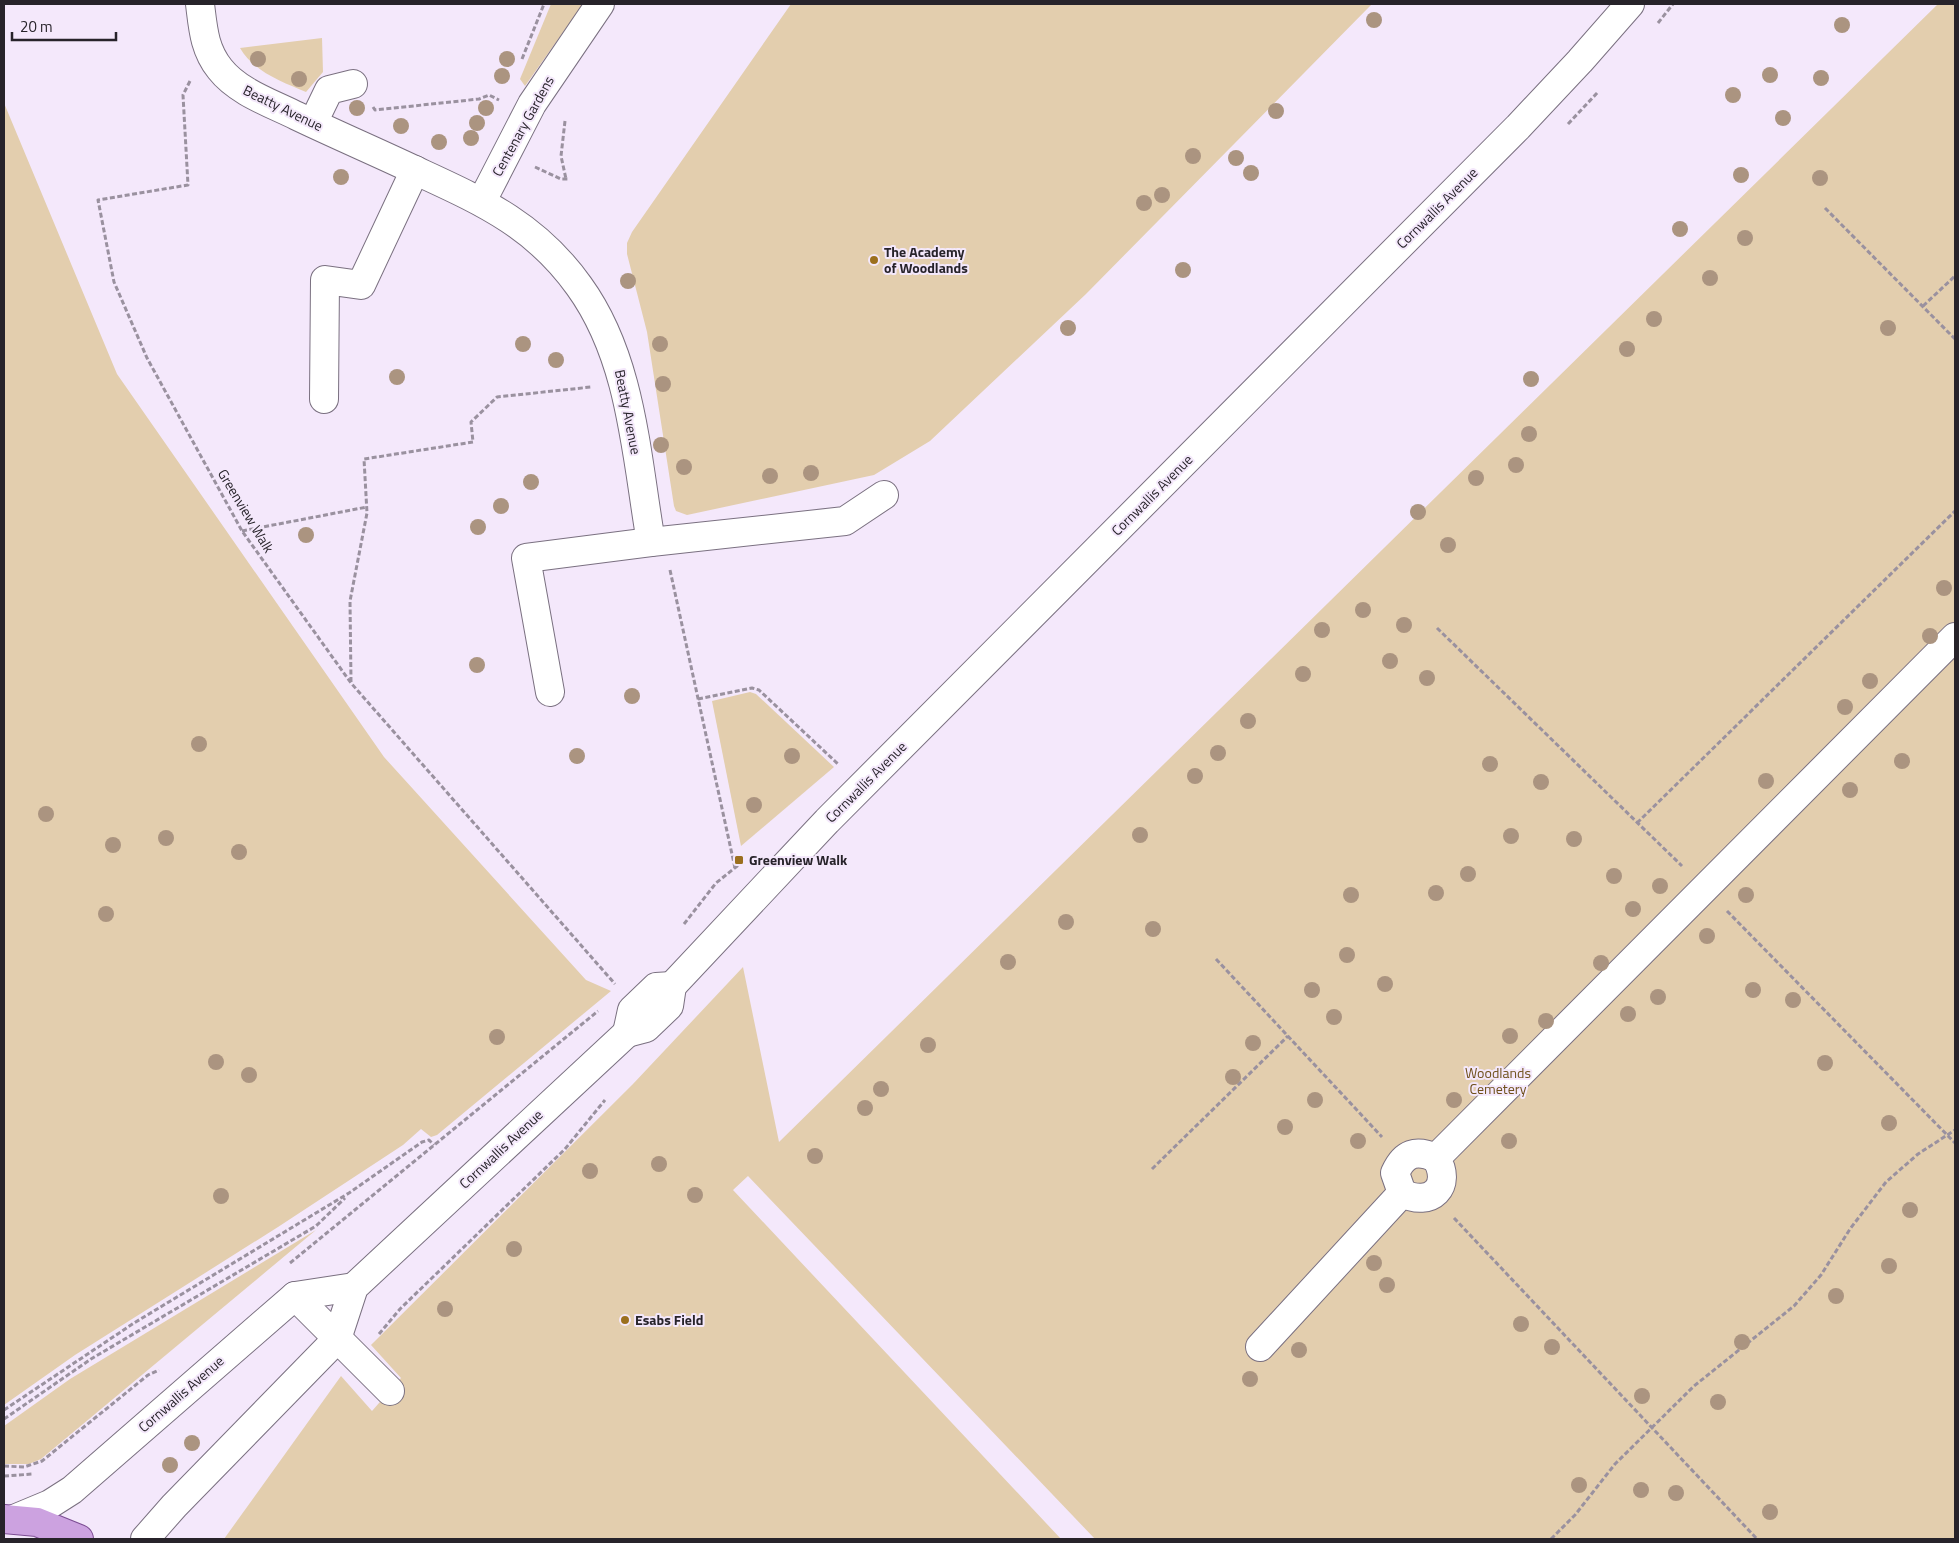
<svg xmlns="http://www.w3.org/2000/svg" width="1959" height="1543" font-family="'Titillium Web',sans-serif">
  <rect width="100%" height="100%" fill="#f4e8fb"/>
  <!-- green -->
  <g fill="#e3ceae">
    <path d="M 551,4 L 583,4 L 525,86 L 520,79 Z"/>
    <path d="M 791,4 L 1372,4 L 1086,294 L 930,441 L 874,475 L 687,515 L 676,511 L 674,506 L 647,332 L 627,254 L 627,243 L 632,232 Z"/>
    <path d="M 1938,4 L 1955,4 L 1955,1539 L 1095,1539 L 748,1176 L 733,1190 L 1061,1539 L 224,1539 L 341,1376 L 372,1411 L 401,1378 L 371,1345 L 633,1084 L 743,967 L 779,1142 Z"/>
    <path d="M 322,38 L 323,72 L 306,92 C 282,82 254,72 240,48 Z"/>
    <path d="M 4,103 L 117,374 L 384,757 L 586,980 L 611,991 L 437,1135 L 431,1137 L 421,1129 L 403,1145 L 278,1227 L 75,1355 L 4,1405 Z"/>
    <path d="M 750,692 L 756,694 L 834,767 L 741,846 L 712,701 Z"/>
    <path d="M 316,1230 L 41,1459 L 29,1464 L 4,1464 L 4,1426 L 70,1379 Z"/>
  </g>
  <g fill="none" stroke-linecap="round" stroke-linejoin="round">
    <defs>
      <g id="minor">
        <path d="M 200,4 C 203,28 204,49 220,69 C 238,92 271,103 297,116 C 339,136 381,154 423,174 C 486,203 537,227 579,286 C 632,359 636,455 651,542"/>
        <path d="M 313,123 L 329,90 L 353,84"/>
        <path d="M 482,201 L 532,104 L 600,4"/>
        <path d="M 324,399 L 325,280 L 361,285 L 415,170"/>
        <path d="M 550,692 L 526,558 L 651,542 L 845,521 L 884,495"/>
        <path d="M 672,986 L 827,821 L 1518,127 L 1580,61 L 1630,4"/>
        <path d="M 627,1033 L 632,1010 L 656,987 L 672,986"/>
        <path d="M 627,1033 L 646,1028 L 669,1006 L 672,986"/>
        <path d="M 1402,1193 L 1395,1173 C 1404,1153 1416,1149 1436,1158"/>
        <path d="M 295,1296 L 390,1391"/>
        <path d="M 1260,1347 L 1402,1193 C 1431,1208 1453,1186 1436,1158 L 1955,637"/>
        <path d="M 14,1519 L 50,1504 L 72,1490 L 295,1296 L 354,1287"/>
        <path d="M 145,1539 L 174,1506 L 337,1339 L 354,1287 L 627,1033"/>
      </g>
      <path id="major" d="M 4,1519 L 37,1522 L 79,1539"/>
    </defs>
    <!-- minor casing -->
    <use href="#minor" stroke="#7a7080" stroke-width="30"/>
    <!-- major casing -->
    <use href="#major" stroke="#7c4d93" stroke-width="30"/>
    <!-- path -->
    <g stroke="#9a919f" stroke-width="3" stroke-dasharray="5 2.5" stroke-linecap="butt">
      <path d="M 1658,23 L 1673,4"/>
      <path d="M 522,59 L 544,4"/>
      <path d="M 190,81 L 183,95 L 188,185 L 98,200 L 114,282 L 147,358 L 242,531 L 351,683 L 615,984"/>
      <path d="M 373,107 L 375,110 L 479,99 L 489,95 L 499,100"/>
      <path d="M 565,121 L 561,156 L 566,179"/>
      <path d="M 1568,124 L 1598,92"/>
      <path d="M 535,167 L 561,179 L 568,179"/>
      <path d="M 1825,208 L 1955,339"/>
      <path d="M 1923,306 L 1955,276"/>
      <path d="M 242,531 L 367,507"/>
      <path d="M 670,570 L 735,868"/>
      <path d="M 1437,628 L 1682,866"/>
      <path d="M 351,682 L 350,601 L 367,513 L 364,459 L 473,442 L 471,422 L 497,397 L 591,387"/>
      <path d="M 698,699 L 752,688 L 759,690 L 838,764"/>
      <path d="M 1637,823 L 1955,511"/>
      <path d="M 1727,911 L 1955,1143"/>
      <path d="M 684,924 L 716,883 L 741,863"/>
      <path d="M 1216,959 L 1382,1137"/>
      <path d="M 1152,1169 L 1288,1036"/>
      <path d="M 1454,1218 L 1757,1539"/>
      <path d="M 290,1263 L 598,1011"/>
      <path d="M 379,1334 L 400,1309 L 565,1149 L 605,1100"/>
      <path d="M 4,1410 L 134,1323 L 349,1193 L 422,1142 L 429,1140 L 434,1145"/>
      <path d="M 4,1419 L 91,1359 L 316,1226 L 345,1198"/>
      <path d="M 4,1466 L 24,1467 L 42,1461 L 148,1375 L 159,1370"/>
      <path d="M 4,1476 L 33,1474"/>
      <path d="M 1551,1539 L 1575,1515 L 1615,1464 L 1694,1386 L 1794,1306 L 1821,1275 L 1850,1229 L 1886,1182 L 1918,1154 L 1955,1130"/>
    </g>
    <!-- minor -->
    <use href="#minor" stroke="#fff" stroke-width="28"/>
    <!-- major -->
    <use href="#major" stroke="#cca2e0" stroke-width="28"/>
  </g>
  <!-- trees -->
  <g fill="#ab9480">
    <circle cx="1374" cy="20" r="8"/>
    <circle cx="1842" cy="25" r="8"/>
    <circle cx="258" cy="59" r="8"/>
    <circle cx="507" cy="59" r="8"/>
    <circle cx="1770" cy="75" r="8"/>
    <circle cx="502" cy="76" r="8"/>
    <circle cx="1821" cy="78" r="8"/>
    <circle cx="299" cy="79" r="8"/>
    <circle cx="1733" cy="95" r="8"/>
    <circle cx="357" cy="108" r="8"/>
    <circle cx="486" cy="108" r="8"/>
    <circle cx="1276" cy="111" r="8"/>
    <circle cx="1783" cy="118" r="8"/>
    <circle cx="477" cy="123" r="8"/>
    <circle cx="401" cy="126" r="8"/>
    <circle cx="471" cy="138" r="8"/>
    <circle cx="439" cy="142" r="8"/>
    <circle cx="1193" cy="156" r="8"/>
    <circle cx="1236" cy="158" r="8"/>
    <circle cx="1251" cy="173" r="8"/>
    <circle cx="1741" cy="175" r="8"/>
    <circle cx="341" cy="177" r="8"/>
    <circle cx="1820" cy="178" r="8"/>
    <circle cx="1162" cy="195" r="8"/>
    <circle cx="1144" cy="203" r="8"/>
    <circle cx="1680" cy="229" r="8"/>
    <circle cx="1745" cy="238" r="8"/>
    <circle cx="1183" cy="270" r="8"/>
    <circle cx="1710" cy="278" r="8"/>
    <circle cx="628" cy="281" r="8"/>
    <circle cx="1654" cy="319" r="8"/>
    <circle cx="1068" cy="328" r="8"/>
    <circle cx="1888" cy="328" r="8"/>
    <circle cx="523" cy="344" r="8"/>
    <circle cx="660" cy="344" r="8"/>
    <circle cx="1627" cy="349" r="8"/>
    <circle cx="556" cy="360" r="8"/>
    <circle cx="397" cy="377" r="8"/>
    <circle cx="1531" cy="379" r="8"/>
    <circle cx="663" cy="384" r="8"/>
    <circle cx="1529" cy="434" r="8"/>
    <circle cx="661" cy="445" r="8"/>
    <circle cx="1516" cy="465" r="8"/>
    <circle cx="684" cy="467" r="8"/>
    <circle cx="811" cy="473" r="8"/>
    <circle cx="770" cy="476" r="8"/>
    <circle cx="1476" cy="478" r="8"/>
    <circle cx="531" cy="482" r="8"/>
    <circle cx="501" cy="506" r="8"/>
    <circle cx="1418" cy="512" r="8"/>
    <circle cx="478" cy="527" r="8"/>
    <circle cx="306" cy="535" r="8"/>
    <circle cx="1448" cy="545" r="8"/>
    <circle cx="1944" cy="588" r="8"/>
    <circle cx="1363" cy="610" r="8"/>
    <circle cx="1404" cy="625" r="8"/>
    <circle cx="1322" cy="630" r="8"/>
    <circle cx="1930" cy="636" r="8"/>
    <circle cx="1390" cy="661" r="8"/>
    <circle cx="477" cy="665" r="8"/>
    <circle cx="1303" cy="674" r="8"/>
    <circle cx="1427" cy="678" r="8"/>
    <circle cx="1870" cy="681" r="8"/>
    <circle cx="632" cy="696" r="8"/>
    <circle cx="1845" cy="707" r="8"/>
    <circle cx="1248" cy="721" r="8"/>
    <circle cx="199" cy="744" r="8"/>
    <circle cx="1218" cy="753" r="8"/>
    <circle cx="577" cy="756" r="8"/>
    <circle cx="792" cy="756" r="8"/>
    <circle cx="1902" cy="761" r="8"/>
    <circle cx="1490" cy="764" r="8"/>
    <circle cx="1195" cy="776" r="8"/>
    <circle cx="1766" cy="781" r="8"/>
    <circle cx="1541" cy="782" r="8"/>
    <circle cx="1850" cy="790" r="8"/>
    <circle cx="754" cy="805" r="8"/>
    <circle cx="46" cy="814" r="8"/>
    <circle cx="1140" cy="835" r="8"/>
    <circle cx="1511" cy="836" r="8"/>
    <circle cx="166" cy="838" r="8"/>
    <circle cx="1574" cy="839" r="8"/>
    <circle cx="113" cy="845" r="8"/>
    <circle cx="239" cy="852" r="8"/>
    <circle cx="1468" cy="874" r="8"/>
    <circle cx="1614" cy="876" r="8"/>
    <circle cx="1660" cy="886" r="8"/>
    <circle cx="1436" cy="893" r="8"/>
    <circle cx="1351" cy="895" r="8"/>
    <circle cx="1746" cy="895" r="8"/>
    <circle cx="1633" cy="909" r="8"/>
    <circle cx="106" cy="914" r="8"/>
    <circle cx="1066" cy="922" r="8"/>
    <circle cx="1153" cy="929" r="8"/>
    <circle cx="1707" cy="936" r="8"/>
    <circle cx="1347" cy="955" r="8"/>
    <circle cx="1008" cy="962" r="8"/>
    <circle cx="1601" cy="963" r="8"/>
    <circle cx="1385" cy="984" r="8"/>
    <circle cx="1312" cy="990" r="8"/>
    <circle cx="1753" cy="990" r="8"/>
    <circle cx="1658" cy="997" r="8"/>
    <circle cx="1793" cy="1000" r="8"/>
    <circle cx="1628" cy="1014" r="8"/>
    <circle cx="1334" cy="1017" r="8"/>
    <circle cx="1546" cy="1021" r="8"/>
    <circle cx="1510" cy="1036" r="8"/>
    <circle cx="497" cy="1037" r="8"/>
    <circle cx="1253" cy="1043" r="8"/>
    <circle cx="928" cy="1045" r="8"/>
    <circle cx="216" cy="1062" r="8"/>
    <circle cx="1825" cy="1063" r="8"/>
    <circle cx="249" cy="1075" r="8"/>
    <circle cx="1233" cy="1077" r="8"/>
    <circle cx="881" cy="1089" r="8"/>
    <circle cx="1315" cy="1100" r="8"/>
    <circle cx="1454" cy="1100" r="8"/>
    <circle cx="865" cy="1108" r="8"/>
    <circle cx="1889" cy="1123" r="8"/>
    <circle cx="1285" cy="1127" r="8"/>
    <circle cx="1358" cy="1141" r="8"/>
    <circle cx="1509" cy="1141" r="8"/>
    <circle cx="815" cy="1156" r="8"/>
    <circle cx="659" cy="1164" r="8"/>
    <circle cx="590" cy="1171" r="8"/>
    <circle cx="695" cy="1195" r="8"/>
    <circle cx="221" cy="1196" r="8"/>
    <circle cx="1910" cy="1210" r="8"/>
    <circle cx="514" cy="1249" r="8"/>
    <circle cx="1374" cy="1263" r="8"/>
    <circle cx="1889" cy="1266" r="8"/>
    <circle cx="1387" cy="1285" r="8"/>
    <circle cx="1836" cy="1296" r="8"/>
    <circle cx="445" cy="1309" r="8"/>
    <circle cx="1521" cy="1324" r="8"/>
    <circle cx="1742" cy="1342" r="8"/>
    <circle cx="1552" cy="1347" r="8"/>
    <circle cx="1299" cy="1350" r="8"/>
    <circle cx="1250" cy="1379" r="8"/>
    <circle cx="1642" cy="1396" r="8"/>
    <circle cx="1718" cy="1402" r="8"/>
    <circle cx="192" cy="1443" r="8"/>
    <circle cx="170" cy="1465" r="8"/>
    <circle cx="1579" cy="1485" r="8"/>
    <circle cx="1641" cy="1490" r="8"/>
    <circle cx="1676" cy="1493" r="8"/>
    <circle cx="1770" cy="1512" r="8"/>
  </g>
  <!-- markers -->
  <g fill="#9b6f1e" stroke="#f4e8fb" stroke-width="2">
    <circle cx="874" cy="260" r="5"/>
    <rect x="734" y="855" width="10" height="10" rx="2.5"/>
    <circle cx="625" cy="1320" r="5"/>
  </g>
  <g text-anchor="middle" stroke-width="4" stroke-linejoin="round" paint-order="stroke">
    <!-- street labels -->
    <g font-size="14" fill="#27232a" stroke="#f4e8fb">
      <text transform="translate(283 108) rotate(26)" y="5">Beatty Avenue</text>
      <text transform="translate(523 126) rotate(-61)" y="5">Centenary Gardens</text>
      <text transform="translate(1437 208) rotate(-45)" y="5">Cornwallis Avenue</text>
      <text transform="translate(628 412) rotate(79)" y="5">Beatty Avenue</text>
      <text transform="translate(1152 495) rotate(-45)" y="5">Cornwallis Avenue</text>
      <text transform="translate(246 511) rotate(59)" y="5">Greenview Walk</text>
      <text transform="translate(866 782) rotate(-45)" y="5">Cornwallis Avenue</text>
      <text transform="translate(501 1149) rotate(-43)" y="5">Cornwallis Avenue</text>
      <text transform="translate(181 1394) rotate(-41)" y="5">Cornwallis Avenue</text>
    </g>
    <!-- poi labels -->
    <g font-size="14" font-weight="bold" fill="#27232a" stroke="#f4e8fb" text-anchor="start">
      <text x="884" y="257">The Academy<tspan x="884" dy="16">of Woodlands</tspan></text>
      <text x="749" y="865">Greenview Walk</text>
      <text x="635" y="1325">Esabs Field</text>
    </g>
    <!-- park labels -->
    <g font-size="14" fill="#6f501b" stroke="#f4e8fb">
      <text x="1498" y="1078">Woodlands<tspan x="1498" dy="16">Cemetery</tspan></text>
    </g>
  </g>
  <!-- border -->
  <rect width="1959" height="1543" fill="none" stroke="#27232a" stroke-width="10"/>
  <!-- scale -->
  <path d="M12 32v8h104v-8" fill="none" stroke="#27232a" stroke-width="2.5"/>
  <text x="20" y="32" font-size="15" fill="#27232a" stroke="#f4e8fb" stroke-width="4" paint-order="stroke">20 m</text>
</svg>
